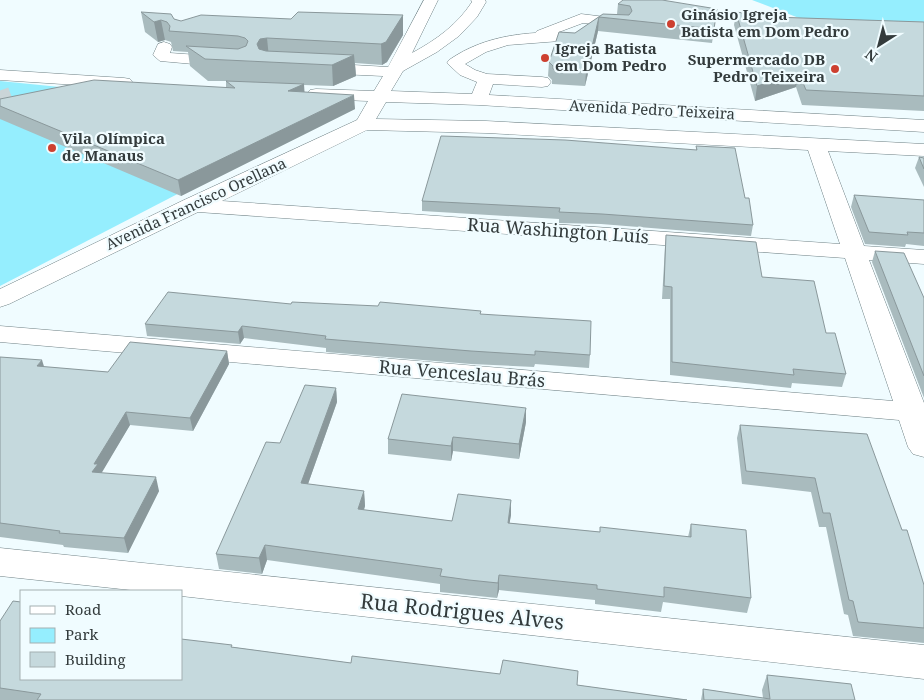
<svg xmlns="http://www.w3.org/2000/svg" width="924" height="700" font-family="'Noto Serif',serif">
  <rect width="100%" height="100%" fill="#f0fcff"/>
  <!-- green -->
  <g fill="#95eefe">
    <path d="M 752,0 L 924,0 L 924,32 L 825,28 Z"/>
    <path d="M 0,81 L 110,92 L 193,186 L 0,286 Z"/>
  </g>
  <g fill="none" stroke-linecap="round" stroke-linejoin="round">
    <!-- minor-tunnel -->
    <path stroke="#cad5d8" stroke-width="16" stroke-dasharray="16 8" stroke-linecap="butt" d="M 0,99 L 11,95"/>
    <defs>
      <g id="minor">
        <path d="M 424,0 L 438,0 L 412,53 C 436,40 457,25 472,2 L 471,0 L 485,0 L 486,2 L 477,17 L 459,36 L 437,52 L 403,71 L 391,91 L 472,94 L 477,82 L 460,75 L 447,63 L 449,60 C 475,42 504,35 535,33 L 537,31 L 581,14 L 622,19 L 627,20 L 629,23 L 627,26 L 622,27 L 583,23 L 559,32 L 573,34 L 576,37 L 573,40 L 508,45 L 486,52 L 465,64 L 475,70 L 487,74 L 542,77 L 548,78 L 551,82 L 548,86 L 542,87 L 493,84 L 489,95 L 924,120 L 924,132 L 479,105 L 386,102 L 376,119 L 486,121 L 924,144 L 924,156 L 828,151 L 864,246 L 924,250 L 924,264 L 869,260 L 924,403 L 924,457 L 913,454 L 908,447 L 899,420 L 0,342 L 0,326 L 893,401 L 845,258 L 198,212 L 9,304 L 0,307 L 0,289 L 184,200 L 357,120 L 368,101 L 316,99 L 310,98 L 307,94 L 310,90 L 316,89 L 374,91 L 383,76 L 318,73 L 312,72 L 310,68 L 312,64 L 318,63 L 388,67 ZM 367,130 L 486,133 L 808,150 L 840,244 L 222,201 Z"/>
        <path d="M 164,42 L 170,44 L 172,47 L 170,53 L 227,57 L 233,59 L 235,62 L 233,65 L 227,67 L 160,61 L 153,55 L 158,44 Z"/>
        <path d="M 0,70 L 124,78 L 130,79 L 133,83 L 130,87 L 124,88 L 0,80 Z"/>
        <path d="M 0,548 L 924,645 L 924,679 L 181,596 L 181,591 L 140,591 L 0,576 Z"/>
      </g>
    </defs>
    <!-- minor casing -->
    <use href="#minor" stroke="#6f8185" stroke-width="1"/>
    <!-- minor -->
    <use href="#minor" fill="#fff" fill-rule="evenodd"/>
  </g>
  <!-- wall -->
  <g fill="#a9bbbe">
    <path d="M 618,4 L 717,9 L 712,43 L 598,31 L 585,86 L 552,84 L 552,80 L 548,76 L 549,62 L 575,33 L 603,14 L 617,14 Z"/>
    <path d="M 141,12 L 174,19 L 181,21 L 403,35 L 387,62 L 382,65 L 355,63 L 356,76 L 333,86 L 304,85 L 304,92 L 355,109 L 181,196 L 0,119 L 0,99 L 226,87 L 226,81 L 208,81 L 190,66 L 188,52 L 173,51 L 171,42 L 165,40 L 158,42 L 145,32 Z"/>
    <path d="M 736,12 L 772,17 L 924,22 L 924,111 L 802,105 L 796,87 L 755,101 L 734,25 Z"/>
    <path d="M 696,146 L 745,198 L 753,225 L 751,236 L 601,224 L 559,223 L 559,219 L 422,211 L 422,201 L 696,150 Z"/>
    <path d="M 919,157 L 924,158 L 924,187 L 915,168 Z"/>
    <path d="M 854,195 L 924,200 L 924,246 L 906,244 L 905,247 L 865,244 L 851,207 Z"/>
    <path d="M 666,235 L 762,277 L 826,333 L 846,374 L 842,387 L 792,383 L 791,388 L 670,375 L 670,299 L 662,299 L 665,247 Z"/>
    <path d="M 875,251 L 924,298 L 924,398 L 872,262 Z"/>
    <path d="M 291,304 L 481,311 L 480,314 L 590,355 L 589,368 L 535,364 L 534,367 L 471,364 L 326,352 L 326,348 L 244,338 L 240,344 L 147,336 L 145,324 Z"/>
    <path d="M 227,351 L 229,364 L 193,431 L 130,425 L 101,473 L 159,491 L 128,553 L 64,547 L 63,545 L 0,537 L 0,357 L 44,367 L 108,372 Z"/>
    <path d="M 336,388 L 337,402 L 308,484 L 364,491 L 365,506 L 364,510 L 452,521 L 511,500 L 511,515 L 509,523 L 600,532 L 688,537 L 691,524 L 751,598 L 747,613 L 663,602 L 661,612 L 595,604 L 595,600 L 499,590 L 497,598 L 469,595 L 440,592 L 440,584 L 267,560 L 262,574 L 219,569 L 216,554 L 280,443 Z"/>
    <path d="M 526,408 L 526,422 L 519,459 L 453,451 L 451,461 L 388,454 L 388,439 Z"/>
    <path d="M 740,425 L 902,530 L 924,585 L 924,643 L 853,636 L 848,615 L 844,614 L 826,527 L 819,527 L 811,492 L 742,484 L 737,438 Z"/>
    <path d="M 0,621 L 21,679 L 232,647 L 351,663 L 577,685 L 687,700 L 0,700 Z"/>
    <path d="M 767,675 L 855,700 L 701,700 L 703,689 L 763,698 L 762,690 Z"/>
  </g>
  <!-- shaded-wall -->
  <g fill="#8a989b">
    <path d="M 403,15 L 403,35 L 387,62 L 382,65 L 381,44 Z"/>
    <path d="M 599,17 L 598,31 L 585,86 L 586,72 Z"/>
    <path d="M 161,20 L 165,40 L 158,42 L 154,22 Z"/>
    <path d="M 267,38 L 269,58 L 263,59 L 257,44 L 260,39 Z"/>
    <path d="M 354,55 L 356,76 L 333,86 L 332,65 Z"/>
    <path d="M 799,73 L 796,87 L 755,101 L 757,86 Z"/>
    <path d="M 304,84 L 305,99 L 288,91 Z"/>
    <path d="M 354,95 L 355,109 L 181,196 L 178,180 Z"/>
    <path d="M 242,326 L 244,338 L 240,344 L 238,332 Z"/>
    <path d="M 227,351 L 229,364 L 193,431 L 190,418 Z"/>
    <path d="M 42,360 L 46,373 L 37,366 Z"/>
    <path d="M 336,388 L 337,402 L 303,498 L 301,483 Z"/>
    <path d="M 526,408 L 526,422 L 519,459 L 519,444 Z"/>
    <path d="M 126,412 L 130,425 L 101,474 L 92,472 L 94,464 Z"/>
    <path d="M 453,437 L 453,451 L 451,461 L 451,446 Z"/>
    <path d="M 156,477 L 159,491 L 128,553 L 124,538 Z"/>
    <path d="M 364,491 L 365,506 L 359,524 L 358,509 Z"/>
    <path d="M 511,500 L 511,515 L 507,538 L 508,523 Z"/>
    <path d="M 265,545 L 267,560 L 262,574 L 259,558 Z"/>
    <path d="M 499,575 L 499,590 L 497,598 L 498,583 Z"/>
  </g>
  <!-- building -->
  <g fill="#c5d9dd" stroke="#8a989b">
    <path d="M 623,0 L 662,0 L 717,9 L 714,29 L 599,17 L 586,72 L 553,69 L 553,66 L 549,62 L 559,32 L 575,33 L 603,14 L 629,15 L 632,11 L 630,6 L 618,4 Z"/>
    <path d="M 141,12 L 171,14 L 174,19 L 181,21 L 201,15 L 291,19 L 298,12 L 403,15 L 386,42 L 381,44 L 267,38 L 260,39 L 257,44 L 259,49 L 266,51 L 354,55 L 332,65 L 205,59 L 186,46 L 238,49 L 246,46 L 248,41 L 245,38 L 238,36 L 169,31 L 170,26 L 167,22 L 161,20 L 154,22 Z"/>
    <path d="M 736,12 L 772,17 L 924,22 L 924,96 L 806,90 L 799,73 L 757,86 Z"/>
    <path d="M 94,80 L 235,88 L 226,81 L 304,84 L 288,91 L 354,95 L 178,180 L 0,106 L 0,99 Z"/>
    <path d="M 441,136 L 565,140 L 697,150 L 696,146 L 735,148 L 745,198 L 749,198 L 753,225 L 602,214 L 559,212 L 560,208 L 422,201 Z"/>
    <path d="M 919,157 L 924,158 L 924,169 Z"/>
    <path d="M 854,195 L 924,200 L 924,233 L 907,232 L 908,235 L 869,232 Z"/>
    <path d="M 666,235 L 756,242 L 762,277 L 814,281 L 826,333 L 835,333 L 846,374 L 793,369 L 794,375 L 672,362 L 672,287 L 664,286 Z"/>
    <path d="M 875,251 L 904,253 L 924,298 L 924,376 Z"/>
    <path d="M 168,292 L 291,304 L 292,302 L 378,306 L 380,302 L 481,311 L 480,314 L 591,321 L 590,355 L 535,351 L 535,355 L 471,351 L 325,339 L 326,336 L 242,326 L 238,332 L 145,324 Z"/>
    <path d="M 130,342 L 227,351 L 190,418 L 126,412 L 94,464 L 98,464 L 92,472 L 156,477 L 124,538 L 59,533 L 60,531 L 0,523 L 0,357 L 42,360 L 37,366 L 108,372 Z"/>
    <path d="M 305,385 L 336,388 L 301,483 L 364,491 L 358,509 L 452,521 L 458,494 L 511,500 L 508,523 L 600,532 L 600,527 L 691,537 L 691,524 L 746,530 L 751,598 L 664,587 L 664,597 L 597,589 L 597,585 L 499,575 L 498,583 L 469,580 L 440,576 L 442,569 L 265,545 L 259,558 L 216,554 L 266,442 L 280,443 Z"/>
    <path d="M 402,394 L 526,408 L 519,444 L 453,437 L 451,446 L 388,439 Z"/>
    <path d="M 740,425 L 867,434 L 902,530 L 907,530 L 924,585 L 924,628 L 858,622 L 853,601 L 849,600 L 830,513 L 823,513 L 815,478 L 746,471 Z"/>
    <path d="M 13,601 L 21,602 L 21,679 L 181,679 L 181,639 L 232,645 L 231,647 L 351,663 L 352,656 L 500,674 L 503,660 L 578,671 L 577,685 L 687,700 L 37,700 L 41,694 L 0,688 L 0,621 Z"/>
    <path d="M 767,675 L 851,684 L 855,700 L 704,700 L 703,689 L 770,699 Z"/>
  </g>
  <!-- markers -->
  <g fill="#cd4030" stroke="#f0fcff" stroke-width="2">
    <circle cx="671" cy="24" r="5"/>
    <circle cx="545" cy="58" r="5"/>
    <circle cx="835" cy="69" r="5"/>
    <circle cx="52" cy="148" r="5"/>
  </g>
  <g text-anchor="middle" stroke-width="4.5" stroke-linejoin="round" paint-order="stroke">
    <!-- far-poi labels -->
    <g font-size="15" font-weight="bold" fill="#333b3c" stroke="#f0fcff" text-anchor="start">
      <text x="681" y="20">Ginásio Igreja<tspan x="681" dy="17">Batista em Dom Pedro</tspan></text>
      <text x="555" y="54">Igreja Batista<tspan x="555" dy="17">em Dom Pedro</tspan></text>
      <text x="825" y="65" text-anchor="end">Supermercado DB<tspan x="825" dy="17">Pedro Teixeira</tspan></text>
      <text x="62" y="144">Vila Olímpica<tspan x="62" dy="17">de Manaus</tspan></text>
    </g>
    <!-- far-street labels -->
    <g font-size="15" fill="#333b3c" stroke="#f0fcff">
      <text transform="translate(652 110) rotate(3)" y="5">Avenida Pedro Teixeira</text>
      <text transform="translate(196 204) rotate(-25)" y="5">Avenida Francisco Orellana</text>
    </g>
    <!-- street labels -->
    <g font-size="18" fill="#333b3c" stroke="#f0fcff">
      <text transform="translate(558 231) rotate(4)" y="6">Rua Washington Luís</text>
      <text transform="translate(462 374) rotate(5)" y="6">Rua Venceslau Brás</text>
    </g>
    <!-- near-street labels -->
    <g font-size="21" fill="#333b3c" stroke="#f0fcff">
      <text transform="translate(462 612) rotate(6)" y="7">Rua Rodrigues Alves</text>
    </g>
  </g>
  <!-- legend -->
  <rect x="20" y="590" width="162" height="90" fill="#f0fcff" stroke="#a4afb1"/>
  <rect x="30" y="606" width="25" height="8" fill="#ffffff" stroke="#a4afb1"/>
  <text x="65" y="615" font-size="15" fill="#333b3c">Road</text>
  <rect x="30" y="628" width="25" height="15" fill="#95eefe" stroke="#a4afb1"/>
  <text x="65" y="640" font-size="15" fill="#333b3c">Park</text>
  <rect x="30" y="652" width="25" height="15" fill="#c5d9dd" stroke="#a4afb1"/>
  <text x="65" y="665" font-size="15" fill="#333b3c">Building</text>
  <!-- north arrow -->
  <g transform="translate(879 45) rotate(216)" stroke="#f0fcff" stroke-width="4" paint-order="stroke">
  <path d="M0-4L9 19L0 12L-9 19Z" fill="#333b3c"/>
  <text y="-8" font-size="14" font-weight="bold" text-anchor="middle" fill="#333b3c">N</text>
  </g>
</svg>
